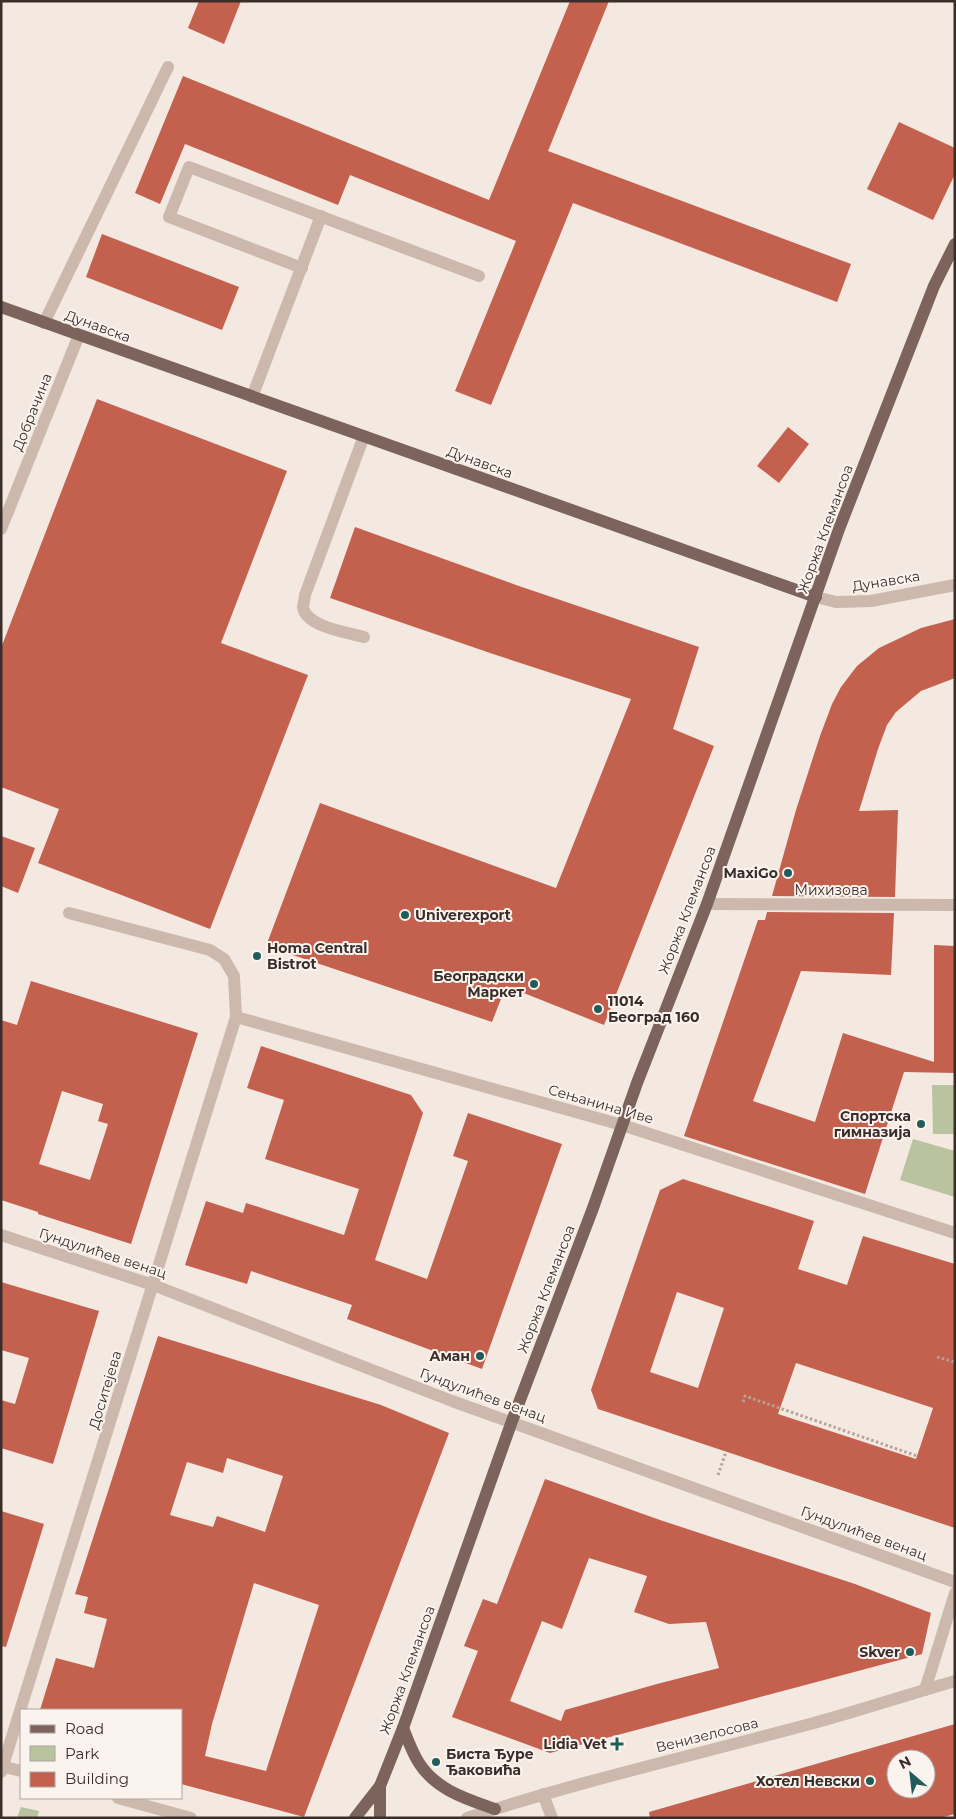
<svg xmlns="http://www.w3.org/2000/svg" width="956" height="1819" font-family="Montserrat,sans-serif">
  <rect width="100%" height="100%" fill="#f3e9e1"/>
  <!-- green -->
  <g fill="#bac3a0">
    <path d="M 932,1085 L 955,1085 L 955,1134 L 933,1134 Z"/>
    <path d="M 913,1139 L 955,1151 L 955,1197 L 900,1180 Z"/>
    <path d="M 21,1807 L 39,1811 L 37,1818 L 17,1818 Z"/>
  </g>
  <!-- building -->
  <g fill="#c4604e" fill-rule="evenodd">
    <path d="M 199,1 L 241,1 L 224,44 L 188,28 Z"/>
    <path d="M 570,1 L 609,1 L 548,151 L 851,264 L 837,302 L 573,203 L 491,405 L 455,391 L 516,241 L 350,175 L 338,205 L 185,144 L 160,204 L 135,193 L 183,76 L 489,200 Z"/>
    <path d="M 899,122 L 955,148 L 955,174 L 933,220 L 867,189 Z"/>
    <path d="M 102,234 L 239,287 L 222,330 L 86,277 Z"/>
    <path d="M 97,399 L 287,471 L 221,643 L 308,675 L 210,929 L 38,863 L 59,809 L 1,787 L 1,648 Z"/>
    <path d="M 788,427 L 809,444 L 779,483 L 757,466 Z"/>
    <path d="M 355,527 L 516,585 L 699,647 L 673,729 L 714,746 L 604,1025 L 506,986 L 492,1022 L 266,946 L 320,803 L 556,888 L 631,699 L 493,654 L 330,598 Z"/>
    <path d="M 955,619 L 955,678 L 921,691 L 896,712 L 887,725 L 878,749 L 859,811 L 898,810 L 895,897 L 772,896 L 796,810 L 820,736 L 832,704 L 841,687 L 857,666 L 879,648 L 921,628 Z"/>
    <path d="M 1,836 L 35,848 L 18,893 L 1,886 Z"/>
    <path d="M 767,912 L 894,913 L 891,975 L 801,971 L 753,1101 L 815,1122 L 843,1033 L 934,1062 L 934,945 L 955,946 L 955,1073 L 904,1072 L 865,1194 L 684,1136 L 758,920 L 765,920 Z"/>
    <path d="M 31,981 L 198,1033 L 131,1244 L 38,1214 L 38,1212 L 1,1200 L 1,1020 L 17,1025 ZM 62,1091 L 103,1104 L 98,1121 L 108,1124 L 90,1180 L 39,1164 Z"/>
    <path d="M 261,1046 L 411,1095 L 423,1113 L 375,1260 L 427,1279 L 468,1161 L 453,1156 L 468,1113 L 562,1144 L 482,1369 L 347,1319 L 352,1305 L 251,1271 L 247,1284 L 185,1265 L 206,1201 L 243,1213 L 246,1203 L 344,1235 L 359,1189 L 265,1159 L 284,1100 L 247,1088 Z"/>
    <path d="M 683,1179 L 814,1221 L 798,1269 L 847,1285 L 863,1236 L 955,1264 L 955,1528 L 598,1409 L 591,1390 L 660,1190 ZM 677,1292 L 724,1308 L 698,1388 L 650,1372 ZM 796,1363 L 933,1408 L 916,1459 L 778,1414 Z"/>
    <path d="M 1,1282 L 99,1311 L 53,1464 L 1,1448 L 1,1400 L 15,1404 L 29,1358 L 1,1350 Z"/>
    <path d="M 158,1336 L 381,1405 L 449,1433 L 304,1817 L 181,1784 L 181,1710 L 40,1710 L 56,1658 L 94,1668 L 107,1619 L 84,1613 L 88,1597 L 75,1594 ZM 227,1458 L 283,1476 L 265,1532 L 217,1516 L 213,1527 L 170,1515 L 187,1462 L 223,1473 ZM 254,1583 L 319,1605 L 266,1771 L 205,1756 L 212,1724 Z"/>
    <path d="M 545,1479 L 660,1520 L 855,1584 L 931,1613 L 922,1654 L 550,1753 L 452,1717 L 478,1651 L 464,1646 L 483,1599 L 497,1604 ZM 589,1558 L 647,1576 L 634,1612 L 669,1624 L 706,1622 L 719,1668 L 657,1684 L 565,1710 L 561,1721 L 510,1701 L 542,1621 L 562,1629 Z"/>
    <path d="M 1,1511 L 44,1524 L 6,1647 L 1,1646 Z"/>
    <path d="M 955,1724 L 955,1814 L 940,1818 L 650,1818 L 649,1812 ZM 896,1759 L 926,1759 L 926,1789 L 896,1789 Z"/>
  </g>
  <g fill="none" stroke-linecap="round" stroke-linejoin="round">
    <!-- path -->
    <g stroke="#b8a296" stroke-width="3" stroke-dasharray="2.5 2.5" stroke-linecap="butt">
      <path d="M 937,1357 L 955,1362"/>
      <path d="M 743,1402 L 745,1396 L 917,1456"/>
      <path d="M 718,1475 L 726,1452"/>
    </g>
    <!-- minor -->
    <g stroke="#ccb8ac" stroke-width="12">
      <path d="M 302,268 L 169,217 L 189,167 L 479,276"/>
      <path d="M 44,323 L 168,67"/>
      <path d="M 252,397 L 321,216"/>
      <path d="M 364,436 L 305,595 C 305,599 303,604 303,607 C 306,627 347,632 364,637"/>
      <path d="M 1,529 L 79,335"/>
      <path d="M 816,597 L 836,602 L 871,601 L 955,585"/>
      <path d="M 707,904 L 955,905"/>
      <path d="M 236,1017 L 622,1125 L 955,1233"/>
      <path d="M 1,1235 L 153,1285 L 452,1401 L 955,1582"/>
      <path d="M 925,1690 L 955,1593"/>
      <path d="M 1,1766 L 21,1771"/>
      <path d="M 1,1772 L 236,1017 L 234,976 L 224,959 L 210,950 L 69,913"/>
      <path d="M 543,1794 L 552,1818"/>
      <path d="M 118,1798 L 191,1818"/>
      <path d="M 467,1818 C 580,1781 695,1755 810,1724 C 858,1711 906,1695 955,1681"/>
    </g>
    <!-- major -->
    <g stroke="#7c645d" stroke-width="12">
      <path d="M 1,307 L 816,597"/>
      <path d="M 403,1728 C 408,1740 412,1752 419,1763 C 436,1790 467,1799 495,1809"/>
      <path d="M 380,1786 L 380,1818"/>
      <path d="M 355,1818 L 380,1786 L 403,1728 L 512,1421 L 593,1208 L 637,1083 L 707,904 L 839,529 L 934,286 L 955,244"/>
    </g>
  </g>
  <!-- markers -->
  <g fill="#215c5a" stroke="#faf3ee" stroke-width="2">
    <circle cx="788" cy="873" r="5"/>
    <circle cx="405" cy="915" r="5"/>
    <circle cx="257" cy="956" r="5"/>
    <circle cx="534" cy="984" r="5"/>
    <circle cx="598" cy="1009" r="5"/>
    <circle cx="921" cy="1124" r="5"/>
    <circle cx="480" cy="1356" r="5"/>
    <circle cx="910" cy="1652" r="5"/>
    <path d="M614.5 1736.5h5v5h5v5h-5v5h-5v-5h-5v-5h5z"/>
    <circle cx="436" cy="1762" r="5"/>
    <circle cx="870" cy="1781" r="5"/>
  </g>
  <g text-anchor="middle" stroke-width="4" stroke-linejoin="round" paint-order="stroke">
    <!-- street labels -->
    <g font-size="14" fill="#3a2e2b" stroke="#faf3ee">
      <text transform="translate(98 326) rotate(20)" y="5">Дунавска</text>
      <text transform="translate(32 412) rotate(-68)" y="5">Добрачина</text>
      <text transform="translate(480 462) rotate(20)" y="5">Дунавска</text>
      <text transform="translate(825 529) rotate(-70)" y="5">Жоржа Клемансоа</text>
      <text transform="translate(886 581) rotate(-9)" y="5">Дунавска</text>
      <text x="831" y="895">Михизова</text>
      <text transform="translate(687 910) rotate(-69)" y="5">Жоржа Клемансоа</text>
      <text transform="translate(601 1104) rotate(16)" y="5">Сењанина Иве</text>
      <text transform="translate(103 1253) rotate(18)" y="5">Гундулићев венац</text>
      <text transform="translate(546 1289) rotate(-69)" y="5">Жоржа Клемансоа</text>
      <text transform="translate(105 1390) rotate(-73)" y="5">Доситејева</text>
      <text transform="translate(483 1395) rotate(20)" y="5">Гундулићев венац</text>
      <text transform="translate(864 1533) rotate(20)" y="5">Гундулићев венац</text>
      <text transform="translate(407 1670) rotate(-70)" y="5">Жоржа Клемансоа</text>
      <text transform="translate(707 1735) rotate(-14)" y="5">Венизелосова</text>
    </g>
    <!-- poi labels -->
    <g font-size="14" font-weight="bold" fill="#3a2e2b" stroke="#faf3ee" text-anchor="end">
      <text x="778" y="878">MaxiGo</text>
      <text x="415" y="920" text-anchor="start">Univerexport</text>
      <text x="267" y="953" text-anchor="start">Homa Central<tspan x="267" dy="16">Bistrot</tspan></text>
      <text x="524" y="981">Београдски<tspan x="524" dy="16">Маркет</tspan></text>
      <text x="608" y="1006" text-anchor="start">11014<tspan x="608" dy="16">Београд 160</tspan></text>
      <text x="911" y="1121">Спортска<tspan x="911" dy="16">гимназија</tspan></text>
      <text x="470" y="1361">Аман</text>
      <text x="900" y="1657">Skver</text>
      <text x="607" y="1749">Lidia Vet</text>
      <text x="446" y="1759" text-anchor="start">Биста Ђуре<tspan x="446" dy="16">Ђаковића</tspan></text>
      <text x="860" y="1786">Хотел Невски</text>
    </g>
  </g>
  <!-- border -->
  <rect width="956" height="1819" fill="none" stroke="#3a2e2b" stroke-width="5"/>
  <!-- legend -->
  <rect x="20" y="1709" width="162" height="90" fill="#faf3ee" stroke="#ada4a0"/>
  <rect x="30" y="1725" width="25" height="8" fill="#7c645d" stroke="#ada4a0"/>
  <text x="65" y="1734" font-size="15" fill="#3a2e2b">Road</text>
  <rect x="30" y="1746" width="25" height="15" fill="#bac3a0" stroke="#ada4a0"/>
  <text x="65" y="1759" font-size="15" fill="#3a2e2b">Park</text>
  <rect x="30" y="1772" width="25" height="15" fill="#c4604e" stroke="#ada4a0"/>
  <text x="65" y="1784" font-size="15" fill="#3a2e2b">Building</text>
  <!-- north arrow -->
  <g transform="translate(911 1774) rotate(332)"><circle r="24" fill="#faf3ee" stroke="#ada4a0"/>
  <path d="M0-4L9 19L0 12L-9 19Z" fill="#215c5a"/>
  <text y="-8" font-size="14" font-weight="bold" text-anchor="middle" fill="#3a2e2b">N</text>
  </g>
</svg>
